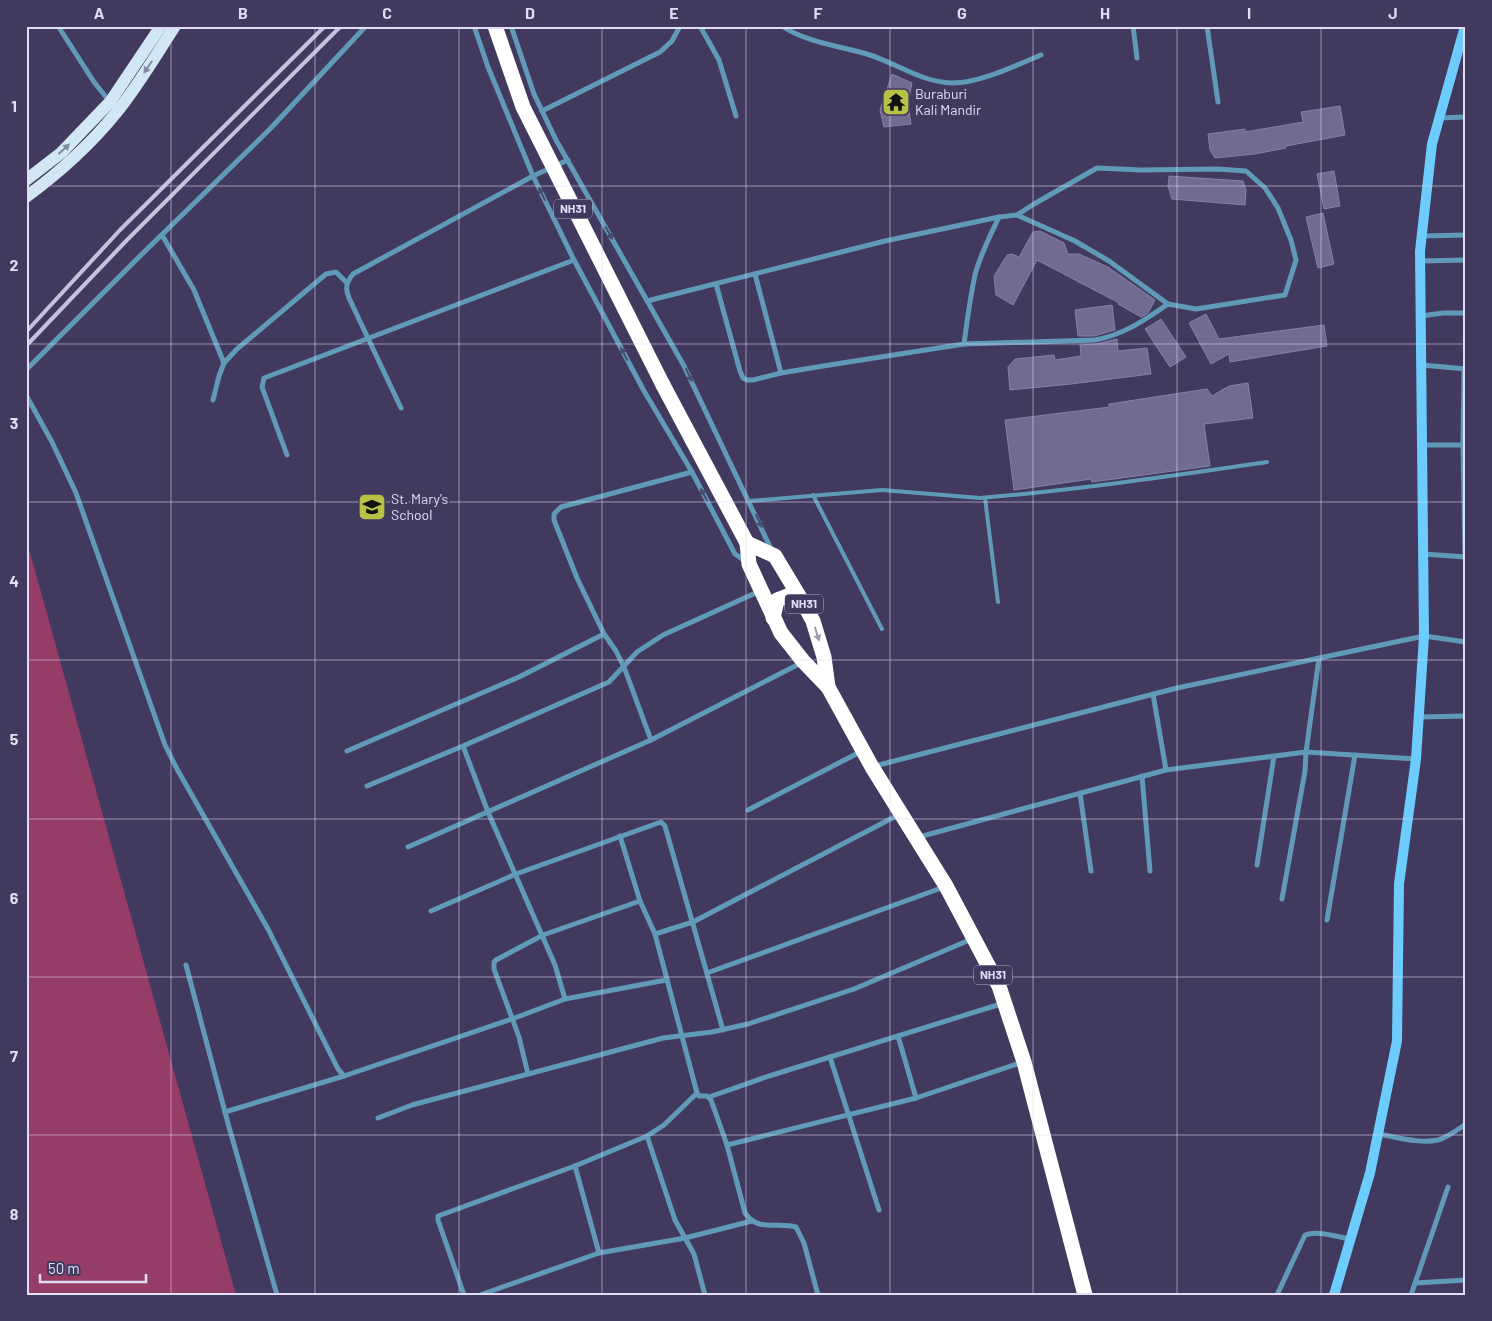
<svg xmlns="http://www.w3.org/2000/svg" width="1492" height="1321" font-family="Barlow,sans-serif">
  <rect width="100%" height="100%" fill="#413a5e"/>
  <!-- green -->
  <path fill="#953c67" d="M 26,538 L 236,1295 L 26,1295 Z"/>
  <!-- building -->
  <g fill="#716a91" stroke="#867fa7">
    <path d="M 892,74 L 912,83 L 908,104 L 911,124 L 884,127 L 880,110 Z"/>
    <path d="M 1340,106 L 1345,135 L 1286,146 L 1286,148 L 1255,154 L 1215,158 L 1210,150 L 1208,134 L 1245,129 L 1245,132 L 1303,122 L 1301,112 Z"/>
    <path d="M 1334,171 L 1340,206 L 1324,209 L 1317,174 Z"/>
    <path d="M 1169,176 L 1243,181 L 1246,190 L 1245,205 L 1172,199 L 1168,186 Z"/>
    <path d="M 1323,213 L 1334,264 L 1318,268 L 1306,217 Z"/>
    <path d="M 1040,231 L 1064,243 L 1068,254 L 1079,254 L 1108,267 L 1155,300 L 1148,313 L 1141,317 L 1118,304 L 1121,304 L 1037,260 L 1013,305 L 996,295 L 994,276 L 1007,255 L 1012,254 L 1019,257 L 1033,232 Z"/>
    <path d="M 1112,305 L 1115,330 L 1094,336 L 1078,336 L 1075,310 Z"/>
    <path d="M 1206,314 L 1219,339 L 1324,325 L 1327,346 L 1230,362 L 1229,354 L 1211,364 L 1189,323 Z"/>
    <path d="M 1161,319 L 1186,357 L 1170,367 L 1145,329 Z"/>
    <path d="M 1117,339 L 1118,351 L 1147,348 L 1151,374 L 1071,384 L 1010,390 L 1008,367 L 1015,359 L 1054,355 L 1055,360 L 1081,356 L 1080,345 L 1096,344 Z"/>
    <path d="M 1248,383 L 1253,418 L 1204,424 L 1210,466 L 1092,482 L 1091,479 L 1014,490 L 1005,420 L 1109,407 L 1109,404 L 1207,389 L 1212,396 L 1229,386 Z"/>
  </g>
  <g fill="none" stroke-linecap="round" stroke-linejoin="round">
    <!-- lane -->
    <g stroke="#619ab9" stroke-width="4">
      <path d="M 813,495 L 882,629"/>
      <path d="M 985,498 L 998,602"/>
      <path d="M 749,501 L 882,490 L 980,498 C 1076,490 1171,476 1267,462"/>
    </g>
    <!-- street -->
    <g stroke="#619ab9" stroke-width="5">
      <path d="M 58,26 L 94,82 L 110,102"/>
      <path d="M 474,26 L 488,67 L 533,176 L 574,260 L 644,391 L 692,472 L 735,554 L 745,561"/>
      <path d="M 511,26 L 534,94 L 556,140 L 684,366 L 772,551"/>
      <path d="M 700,26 L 719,60 L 736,116"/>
      <path d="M 782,26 C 807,43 841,46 870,55 C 897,64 924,83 953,83 C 981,83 1016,65 1041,55"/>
      <path d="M 1133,26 L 1137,58"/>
      <path d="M 1207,26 L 1218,102"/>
      <path d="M 542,111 L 660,52 L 672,41 L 680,26"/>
      <path d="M 1439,118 L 1466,117"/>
      <path d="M 1017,215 L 1075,241 L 1109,261 L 1168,304"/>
      <path d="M 162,235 L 194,290 L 224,363"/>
      <path d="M 1422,236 L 1466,235"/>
      <path d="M 1420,261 L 1466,260"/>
      <path d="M 755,274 L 781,373"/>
      <path d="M 647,301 L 885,241 L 999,217 L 1017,215 L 1034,204 L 1097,168 L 1141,170 L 1217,169 L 1246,171 L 1265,188 L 1278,208 L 1291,240 L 1296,260 L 1285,295 L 1196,309 L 1168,304 C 1145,320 1123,335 1095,340 L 964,344 L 823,366 L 781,373 L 753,380 L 747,380 L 743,378 L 740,371 L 716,284"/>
      <path d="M 1421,316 L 1443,313 L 1466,313"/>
      <path d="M 964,344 C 967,321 970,298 975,275 C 980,255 990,236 999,217"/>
      <path d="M 1422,365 L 1466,369"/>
      <path d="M 1464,369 L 1463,445 L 1465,557"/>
      <path d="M 26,370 L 138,258 L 270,129 L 366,26"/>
      <path d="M 26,395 L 52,442 L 76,493 L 165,745 L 177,769 L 268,929 L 338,1069 L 344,1076"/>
      <path d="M 213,400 L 219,376 L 224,363 L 237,349 L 326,274 L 336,272 L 346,282"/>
      <path d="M 401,408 L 349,298 C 345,288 346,283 353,274 L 533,176 L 568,160"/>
      <path d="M 1422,445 L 1466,445"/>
      <path d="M 287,455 L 262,387 L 264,378 L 574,260"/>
      <path d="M 1423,554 L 1466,557"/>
      <path d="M 1153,694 L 1166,770"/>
      <path d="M 1419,717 L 1466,716"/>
      <path d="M 651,740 L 624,667 L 616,651 L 604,634 L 577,578 L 554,520 L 554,514 L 561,507 L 692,472"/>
      <path d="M 463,746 L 488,812 L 555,965 L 565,999"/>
      <path d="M 347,751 L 519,677 L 604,634"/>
      <path d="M 875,766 L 1177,688 L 1424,636 L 1466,642"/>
      <path d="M 1142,776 L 1150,871"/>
      <path d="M 367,786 L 463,746 L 609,682 L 637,652 L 663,635 L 760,591"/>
      <path d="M 1080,793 L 1091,871"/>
      <path d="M 748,810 L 860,752"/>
      <path d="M 620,836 L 640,901 L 655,934 L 697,1093 L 699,1096 L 707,1096 L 711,1100 L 727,1145 L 745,1213 C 759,1233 777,1221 796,1227 L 804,1243 L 818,1295"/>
      <path d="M 919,837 L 1166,770 L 1306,752 L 1416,759"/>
      <path d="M 408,847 L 651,740 L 801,663"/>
      <path d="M 1257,865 L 1274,756"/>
      <path d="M 1282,899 L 1305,771 L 1306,752 L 1319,658"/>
      <path d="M 431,911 L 516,874 L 661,822 L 665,826 L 723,1030"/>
      <path d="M 1327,920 L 1355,755"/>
      <path d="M 655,934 L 693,922 L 898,815"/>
      <path d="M 186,965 L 229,1127 L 277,1295"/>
      <path d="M 707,973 L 944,887"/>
      <path d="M 898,1036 L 916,1098"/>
      <path d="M 830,1057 L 879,1210"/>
      <path d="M 528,1074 L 519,1037 L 494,969 L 494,962 L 496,960 L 543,935 L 640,901"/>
      <path d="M 709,1097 L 769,1076 L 1004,1003"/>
      <path d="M 225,1112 L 344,1076 L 512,1019 L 565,999 L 666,980"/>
      <path d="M 378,1118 L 412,1105 L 663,1038 L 712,1032 L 748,1024 L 854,989 L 972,939"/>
      <path d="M 1378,1134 C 1397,1137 1419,1144 1438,1140 C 1448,1137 1457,1130 1466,1124"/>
      <path d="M 647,1136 L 675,1220 L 694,1254 L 705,1295"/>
      <path d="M 727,1145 L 916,1098 L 1023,1062"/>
      <path d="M 575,1166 L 599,1253"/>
      <path d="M 1415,1283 L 1466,1280"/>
      <path d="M 464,1295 L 438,1220 L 438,1216 L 575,1166 L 647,1136 L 664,1125 L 697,1093"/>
      <path d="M 480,1295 L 599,1253 L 685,1238 L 752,1221"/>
      <path d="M 1277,1295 L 1305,1235 C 1317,1230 1337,1237 1350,1239"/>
      <path d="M 1411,1295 L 1448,1187"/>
    </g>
    <!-- secondary -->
    <path stroke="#6cccfd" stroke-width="10" d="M 1334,1295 L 1370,1173 L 1397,1041 L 1399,884 L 1416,759 L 1424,636 L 1420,251 L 1432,144 L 1465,26"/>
    <!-- primary -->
    <g stroke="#d1e7f3" stroke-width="12">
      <path d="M 26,180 L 61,153 L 110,102 L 161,26"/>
      <path d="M 26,197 C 60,172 90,145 116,113 C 138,86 156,55 175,26"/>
    </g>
    <!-- highway -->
    <g stroke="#fff" stroke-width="15">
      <path d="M 663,385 L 747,543 L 749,564 L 781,633 L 803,661 L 828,687 L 872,767 L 946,886 L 999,986 L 1024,1062 L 1085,1295"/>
      <path d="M 747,543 L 775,556 L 802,601 L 813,621 L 824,657 L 828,687"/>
      <path d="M 773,618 L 777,600 L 790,595 L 802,601"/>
    </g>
    <!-- rail -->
    <g stroke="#c6c2db" stroke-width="4">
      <path d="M 26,332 L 120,230 L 325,26"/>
      <path d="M 26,346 L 126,241 L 341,26"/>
    </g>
    <!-- highway-bridge -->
    <path stroke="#fff" stroke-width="15" d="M 495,26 L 523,107 L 663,385"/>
  </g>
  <!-- one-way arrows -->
  <defs><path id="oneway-solid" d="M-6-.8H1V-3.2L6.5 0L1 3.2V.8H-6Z" transform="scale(1.25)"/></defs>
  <g fill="#8288a1">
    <use href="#oneway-solid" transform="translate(148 67) rotate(124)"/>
    <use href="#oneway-solid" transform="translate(64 149) rotate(-42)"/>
  </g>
  <g fill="#474d70">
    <use href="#oneway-solid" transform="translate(542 194) rotate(-116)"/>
    <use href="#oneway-solid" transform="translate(609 233) rotate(61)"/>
    <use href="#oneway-solid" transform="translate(624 354) rotate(-118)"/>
    <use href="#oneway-solid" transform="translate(689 375) rotate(64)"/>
    <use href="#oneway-solid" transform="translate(704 495) rotate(-118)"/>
    <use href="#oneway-solid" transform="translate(759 521) rotate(64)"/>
  </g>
  <use fill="#a09cae" href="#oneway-solid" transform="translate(817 634) rotate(73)"/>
  <!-- grid -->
  <path fill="none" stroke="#e1ddf4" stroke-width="1" stroke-opacity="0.55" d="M 171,26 L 171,1295M 315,26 L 315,1295M 459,26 L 459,1295M 602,26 L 602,1295M 746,26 L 746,1295M 890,26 L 890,1295M 1033,26 L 1033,1295M 1177,26 L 1177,1295M 1321,26 L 1321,1295M 26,186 L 1466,186M 26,344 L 1466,344M 26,502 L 1466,502M 26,660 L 1466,660M 26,819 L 1466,819M 26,977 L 1466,977M 26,1135 L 1466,1135"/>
  <!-- icons -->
  <defs>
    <symbol id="temple-square" viewBox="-11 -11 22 22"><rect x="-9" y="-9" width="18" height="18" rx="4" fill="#b9c046" stroke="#413a5e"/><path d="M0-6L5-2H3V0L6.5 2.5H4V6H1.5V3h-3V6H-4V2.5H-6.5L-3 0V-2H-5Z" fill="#111"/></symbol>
    <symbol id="school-square" viewBox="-11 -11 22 22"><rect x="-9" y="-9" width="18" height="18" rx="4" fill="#b9c046" stroke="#413a5e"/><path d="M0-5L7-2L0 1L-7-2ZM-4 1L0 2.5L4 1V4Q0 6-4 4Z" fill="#111"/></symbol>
  </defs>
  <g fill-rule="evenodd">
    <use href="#temple-square" x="880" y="86" width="32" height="32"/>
    <use href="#school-square" x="356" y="491" width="32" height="32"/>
  </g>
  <g text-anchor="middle" stroke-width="4" stroke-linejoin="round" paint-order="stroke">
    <!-- shield labels -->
    <g fill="#413a5e" stroke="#b1acc7" stroke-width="1">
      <rect x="554" y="199.5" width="38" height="19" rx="4"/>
      <rect x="785" y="594.5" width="38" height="19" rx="4"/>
      <rect x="974" y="965.5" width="38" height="19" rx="4"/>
    </g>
    <g font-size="12" font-weight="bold" fill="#e1ddf4">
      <text x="573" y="213">NH31</text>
      <text x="804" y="608">NH31</text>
      <text x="993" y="979">NH31</text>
    </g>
    <!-- poi labels -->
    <g font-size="14" fill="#e1ddf4" stroke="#413a5e" text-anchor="start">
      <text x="915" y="99">Buraburi<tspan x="915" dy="16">Kali Mandir</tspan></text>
      <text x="391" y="504">St. Mary's<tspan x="391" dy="16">School</tspan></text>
    </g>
  </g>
  <!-- border -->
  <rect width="1492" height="1321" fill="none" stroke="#413a5e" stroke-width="55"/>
  <!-- scale -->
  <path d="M40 1274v8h106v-8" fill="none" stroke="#e1ddf4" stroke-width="2.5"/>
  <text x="48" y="1274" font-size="15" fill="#e1ddf4" stroke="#413a5e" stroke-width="4" paint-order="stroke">50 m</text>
  <rect x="28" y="28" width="1436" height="1266" fill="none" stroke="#e1ddf4" stroke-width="2"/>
  <g font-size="16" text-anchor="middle" font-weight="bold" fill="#e1ddf4">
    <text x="99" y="19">A</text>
    <text x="243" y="19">B</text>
    <text x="387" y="19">C</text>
    <text x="530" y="19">D</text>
    <text x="674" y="19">E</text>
    <text x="818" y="19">F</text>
    <text x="962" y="19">G</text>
    <text x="1105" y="19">H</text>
    <text x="1249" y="19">I</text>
    <text x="1393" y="19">J</text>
    <text x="14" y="112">1</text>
    <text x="14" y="271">2</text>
    <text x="14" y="429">3</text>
    <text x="14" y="587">4</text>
    <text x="14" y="745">5</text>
    <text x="14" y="904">6</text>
    <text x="14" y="1062">7</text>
    <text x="14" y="1220">8</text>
  </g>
</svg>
